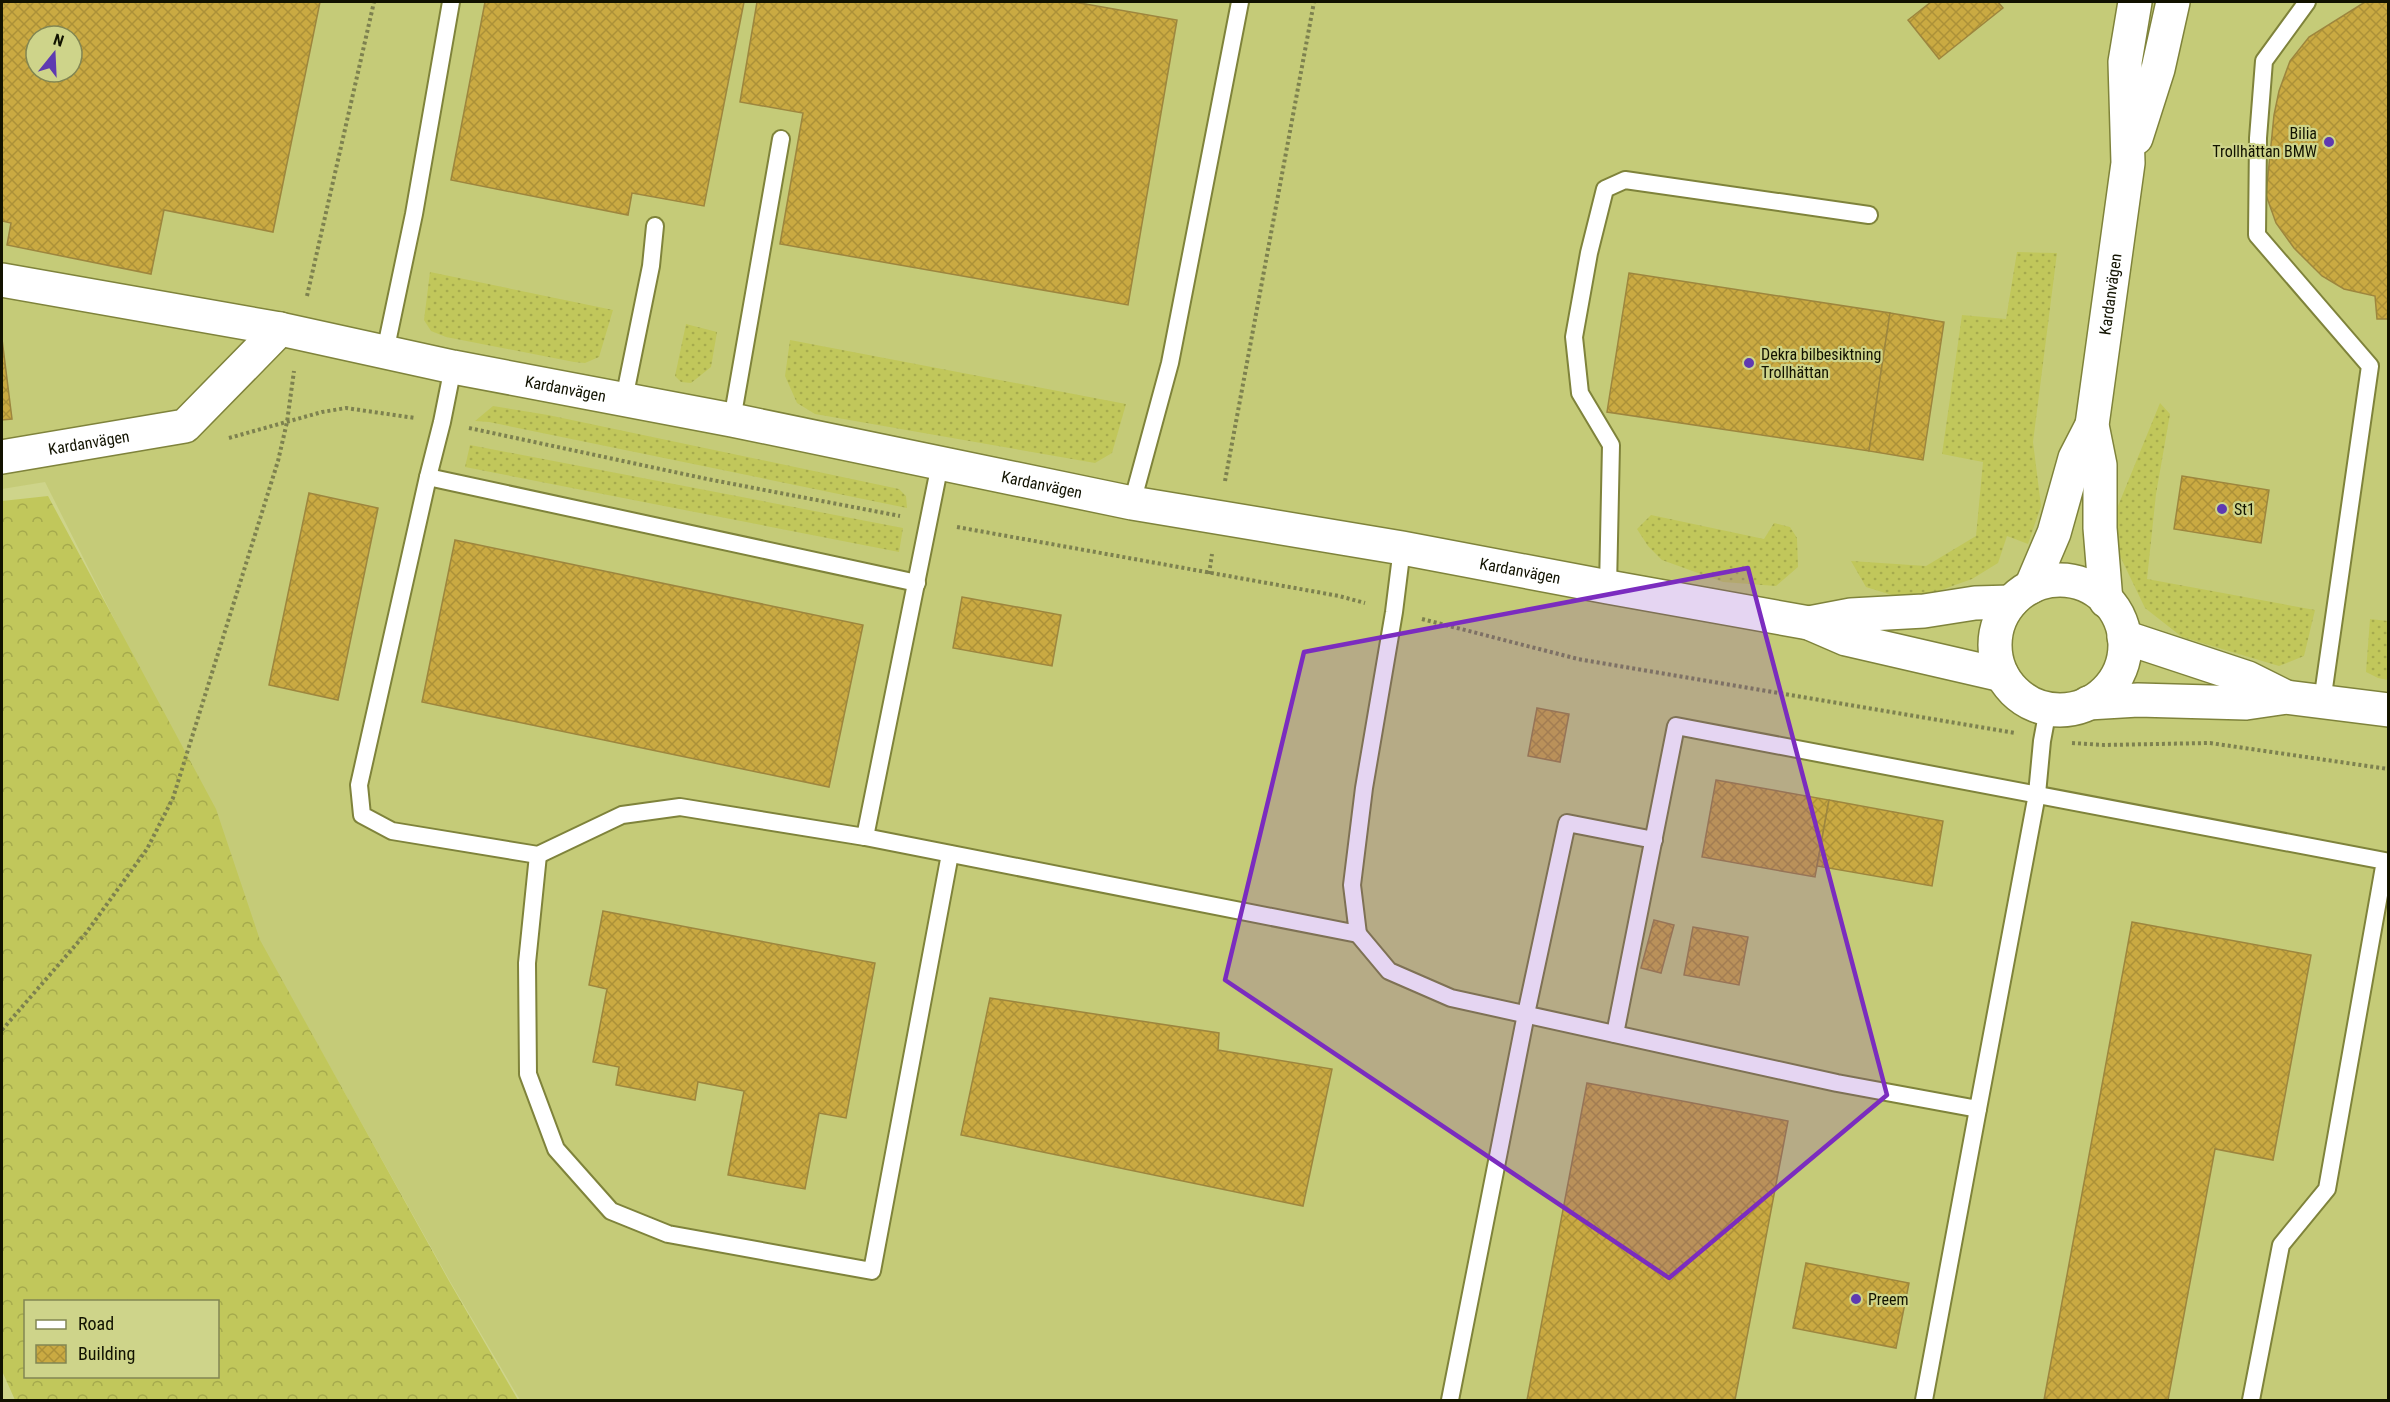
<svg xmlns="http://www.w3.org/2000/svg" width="2390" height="1402" font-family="'Roboto Condensed',sans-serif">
  <defs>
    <pattern id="grass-dots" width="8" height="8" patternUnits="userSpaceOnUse" patternTransform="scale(1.5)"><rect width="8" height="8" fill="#c1c75b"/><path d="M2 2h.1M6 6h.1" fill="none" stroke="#a5aa4d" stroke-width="1.8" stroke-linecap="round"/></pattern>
    <pattern id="forest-crowns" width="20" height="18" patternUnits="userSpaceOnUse" patternTransform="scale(1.5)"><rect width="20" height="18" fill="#c1c75b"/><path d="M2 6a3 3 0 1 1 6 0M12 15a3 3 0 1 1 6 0" fill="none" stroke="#a5aa4d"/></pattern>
    <pattern id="building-cross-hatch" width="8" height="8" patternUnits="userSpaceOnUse" patternTransform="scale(1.5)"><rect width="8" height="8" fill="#caaa42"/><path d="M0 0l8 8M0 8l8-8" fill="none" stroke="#ac9138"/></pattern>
  </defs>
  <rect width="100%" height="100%" fill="#ced48a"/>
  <!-- built -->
  <path fill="#c5cb78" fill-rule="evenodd" d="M 2,2 L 2388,2 L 2388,1400 L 520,1400 L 451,1283 L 259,940 L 197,783 L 45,482 L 2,489 ZM 36,36 L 72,36 L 72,72 L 36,72 Z"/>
  <!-- grass -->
  <g fill="url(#grass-dots)">
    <path d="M 2017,252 L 2057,253 L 2033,442 L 2041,506 L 2028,544 L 2007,536 L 1998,563 L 1972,579 L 1916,599 L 1895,596 L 1866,587 L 1851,561 L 1926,566 L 1976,536 L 1983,462 L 1942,454 L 1962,315 L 2006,319 Z"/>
    <path d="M 430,272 L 613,310 L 599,357 L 585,363 L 574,362 L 446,337 L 431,331 L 424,320 Z"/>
    <path d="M 686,324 L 717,332 L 711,367 L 691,383 L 681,382 L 675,376 Z"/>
    <path d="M 790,340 L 1126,404 L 1112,453 L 1095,463 L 815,414 L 797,403 L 785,376 Z"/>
    <path d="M 2160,403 L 2170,414 L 2156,494 L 2147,579 L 2315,610 L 2304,656 L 2279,666 L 2182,637 L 2145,608 L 2118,552 L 2118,506 Z"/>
    <path d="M 493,406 L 548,415 L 899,489 L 906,496 L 907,508 L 489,422 L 475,421 Z"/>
    <path d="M 470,445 L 903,528 L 899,552 L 465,467 Z"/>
    <path d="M 1651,515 L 1764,539 L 1774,523 L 1790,527 L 1797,538 L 1798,567 L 1776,586 L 1723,582 L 1662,560 L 1648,546 L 1637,529 Z"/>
    <path d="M 2370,619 L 2388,621 L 2388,680 L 2378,678 L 2366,672 Z"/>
  </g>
  <!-- forest -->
  <path fill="url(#forest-crowns)" fill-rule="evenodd" d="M 48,496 L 216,809 L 260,940 L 449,1281 L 518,1400 L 15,1400 L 2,1371 L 2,501 ZM 26,1302 L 218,1302 L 218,1376 L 26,1376 Z"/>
  <!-- building -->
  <g fill="url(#building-cross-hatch)" stroke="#9d863e" stroke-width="1.5" fill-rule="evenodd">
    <path d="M 2,2 L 320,2 L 273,232 L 164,210 L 151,274 L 7,245 L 11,223 L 2,221 ZM 36,36 L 72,36 L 72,72 L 36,72 Z"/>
    <path d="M 485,2 L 744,2 L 704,206 L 632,193 L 628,215 L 451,180 Z"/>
    <path d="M 757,2 L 1074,2 L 1177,20 L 1128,305 L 780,244 L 803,113 L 740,102 Z"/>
    <path d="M 1931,2 L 1998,2 L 2003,8 L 1939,59 L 1908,20 Z"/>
    <path d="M 2365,2 L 2388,2 L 2388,319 L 2377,319 L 2375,296 L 2344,289 L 2322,276 L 2294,248 L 2276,223 L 2266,195 L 2274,115 L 2279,91 L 2290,61 L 2309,37 Z"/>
    <path d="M 1629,273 L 1890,313 L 1869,451 L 1607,412 Z"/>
    <path d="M 1890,313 L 1944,322 L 1923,460 L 1869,451 Z"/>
    <path d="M 2,339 L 12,419 L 2,420 Z"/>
    <path d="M 2182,476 L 2269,490 L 2261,543 L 2174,529 Z"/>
    <path d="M 309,493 L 378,508 L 338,700 L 269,685 Z"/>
    <path d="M 455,540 L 863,625 L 829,787 L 422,702 Z"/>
    <path d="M 962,597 L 1061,615 L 1052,666 L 953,648 Z"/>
    <path d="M 1537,708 L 1569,714 L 1560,762 L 1528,756 Z"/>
    <path d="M 1716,780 L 1829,800 L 1815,877 L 1702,857 Z"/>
    <path d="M 1829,800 L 1943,821 L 1932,886 L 1817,866 Z"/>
    <path d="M 603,911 L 875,963 L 846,1118 L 819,1113 L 805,1189 L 728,1175 L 744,1091 L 698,1082 L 695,1100 L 616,1085 L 619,1067 L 593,1062 L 607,989 L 589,985 Z"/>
    <path d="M 1654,920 L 1674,925 L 1661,973 L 1641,968 Z"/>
    <path d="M 2132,922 L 2311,955 L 2273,1160 L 2215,1149 L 2168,1400 L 2044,1400 Z"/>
    <path d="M 1693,927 L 1748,937 L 1739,985 L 1684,975 Z"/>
    <path d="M 990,998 L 1219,1033 L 1218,1050 L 1332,1069 L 1303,1206 L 961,1135 Z"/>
    <path d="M 1587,1083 L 1788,1121 L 1735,1400 L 1527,1400 Z"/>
    <path d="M 1806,1263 L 1909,1283 L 1896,1348 L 1793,1328 Z"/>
  </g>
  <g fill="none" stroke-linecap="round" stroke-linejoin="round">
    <defs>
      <g id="service">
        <path d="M 2307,2 L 2264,61 L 2258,138 L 2257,235 L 2370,366 L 2322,702"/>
        <path d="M 385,352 L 414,214 L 451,2"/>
        <path d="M 453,367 L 442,422 L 428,477 L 359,785 L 362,815 L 392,831 L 538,855 L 622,815 L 680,807 L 865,837 L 940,464"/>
        <path d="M 624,399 L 651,266 L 655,226"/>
        <path d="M 732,420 L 781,139"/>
        <path d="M 428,477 L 917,583"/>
        <path d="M 1132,503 L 1170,363 L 1240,2"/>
        <path d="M 1608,587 L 1611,445 L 1580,393 L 1574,337 L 1589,253 L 1605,189 L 1625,180 L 1869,215"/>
        <path d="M 865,837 L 1358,934 L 1352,885 L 1364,788 L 1394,612 L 1402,548"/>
        <path d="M 538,855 L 527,963 L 528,1074 L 556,1149 L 611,1211 L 668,1234 L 872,1271 L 950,854"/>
        <path d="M 1358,934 L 1389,971 L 1451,998 L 1837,1083 L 1978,1109 L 2037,794 L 2042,741 L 2048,709"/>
        <path d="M 1615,1034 L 1676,726 L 2385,861 L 2327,1189 L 2281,1245 L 2251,1400"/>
        <path d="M 1450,1400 L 1526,1014 L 1567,823 L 1654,840"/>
        <path d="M 1924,1400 L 1978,1109"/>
      </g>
      <g id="tertiary">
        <path d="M 2136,138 L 2158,69 L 2173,2"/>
        <path id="s1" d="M 2,280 L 280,329 L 453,367 L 732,420 L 1132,503 L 1402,548 L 1608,587 L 1809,623 L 1846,639 L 2002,675"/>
        <path id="s2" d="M 2,457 L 185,426 L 280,329"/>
        <circle cx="2060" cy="645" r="65"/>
        <path d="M 2031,587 L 2054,533 L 2075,458 L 2092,425"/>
        <path id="s3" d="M 2106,601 L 2100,528 L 2100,465 L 2092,425 L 2128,163 L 2125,62 L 2135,2"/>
        <path d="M 1809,623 L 1851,615 L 1924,611 L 1975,603 L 2011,602"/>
        <path d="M 2124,637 L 2248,678 L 2286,697"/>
        <path d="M 2088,703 L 2138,700 L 2246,703 L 2286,697 L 2388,710"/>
      </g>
    </defs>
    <!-- service casing -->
    <use href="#service" stroke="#7f833b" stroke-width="20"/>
    <!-- tertiary casing -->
    <use href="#tertiary" stroke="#7f833b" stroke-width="36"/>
    <!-- path -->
    <g stroke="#7d814f" stroke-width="4" stroke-dasharray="3 3" stroke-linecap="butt">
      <path d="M 307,296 L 374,2"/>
      <path d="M 469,428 L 707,479 L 900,516"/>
      <path d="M 229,438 L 322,412 L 346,408 L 415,418"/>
      <path d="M 1225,481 L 1314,2"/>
      <path d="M 957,527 L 1339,596 L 1365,603"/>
      <path d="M 1209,574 L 1212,554"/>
      <path d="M 1422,619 L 1578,659 L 2015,733"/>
      <path d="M 2072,743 L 2104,745 L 2210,743 L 2388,769"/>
      <path d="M 2,1030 L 86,933 L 147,849 L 173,798 L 278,461 L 287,422 L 294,371"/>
    </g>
    <!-- service -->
    <use href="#service" stroke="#fff" stroke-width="16"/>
    <!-- tertiary -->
    <use href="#tertiary" stroke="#fff" stroke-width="33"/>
  </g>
  <!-- marked area -->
  <path fill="#7b2cbf" fill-opacity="0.2" stroke="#7b2cbf" stroke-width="4.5" stroke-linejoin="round" d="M 1748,568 L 1887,1095 L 1669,1278 L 1225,980 L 1304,652 Z"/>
  <!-- markers -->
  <g fill="#5e39b1" stroke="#ced48a" stroke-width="2">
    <circle cx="2329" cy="142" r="6"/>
    <circle cx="1749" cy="363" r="6"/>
    <circle cx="2222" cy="509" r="6"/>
    <circle cx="1856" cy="1299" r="6"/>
  </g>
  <g text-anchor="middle" stroke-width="4.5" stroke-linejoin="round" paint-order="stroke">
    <!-- poi labels -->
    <g font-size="16" fill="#111200" stroke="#ced48a" text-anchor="start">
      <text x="2317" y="139" text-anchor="end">Bilia<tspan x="2317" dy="18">Trollhättan BMW</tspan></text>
      <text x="1761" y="360">Dekra bilbesiktning<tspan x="1761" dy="18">Trollhättan</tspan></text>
      <text x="2234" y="515">St1</text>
      <text x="1868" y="1305">Preem</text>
    </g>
    <!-- street labels -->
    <g font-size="16" fill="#111200" stroke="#ced48a">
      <text dy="6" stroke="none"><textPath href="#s3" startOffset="309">Kardanvägen</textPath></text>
      <text dy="6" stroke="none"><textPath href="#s1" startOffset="574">Kardanvägen</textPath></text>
      <text dy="6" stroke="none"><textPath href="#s2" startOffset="88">Kardanvägen</textPath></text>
      <text dy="6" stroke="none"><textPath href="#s1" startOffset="1060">Kardanvägen</textPath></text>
      <text dy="6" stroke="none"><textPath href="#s1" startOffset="1546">Kardanvägen</textPath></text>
    </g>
  </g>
  <!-- border -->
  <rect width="2390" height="1402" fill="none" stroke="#111200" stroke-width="6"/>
  <!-- legend -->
  <rect x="24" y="1300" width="195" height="78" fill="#ced48a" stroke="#828653" stroke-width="1.5"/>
  <rect x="36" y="1320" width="30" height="9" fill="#ffffff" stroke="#828653" stroke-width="1.5"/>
  <text x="78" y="1330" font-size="18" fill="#111200">Road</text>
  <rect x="36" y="1345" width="30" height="18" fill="url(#building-cross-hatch)" stroke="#828653" stroke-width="1.5"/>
  <text x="78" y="1360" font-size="18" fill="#111200">Building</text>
  <!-- north arrow -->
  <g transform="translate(54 54) rotate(18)"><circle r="28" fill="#ced48a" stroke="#828653" stroke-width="1.5"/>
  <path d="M0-4.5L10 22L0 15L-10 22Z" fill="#5e39b1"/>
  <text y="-9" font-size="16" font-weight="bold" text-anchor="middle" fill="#111200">N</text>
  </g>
</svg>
